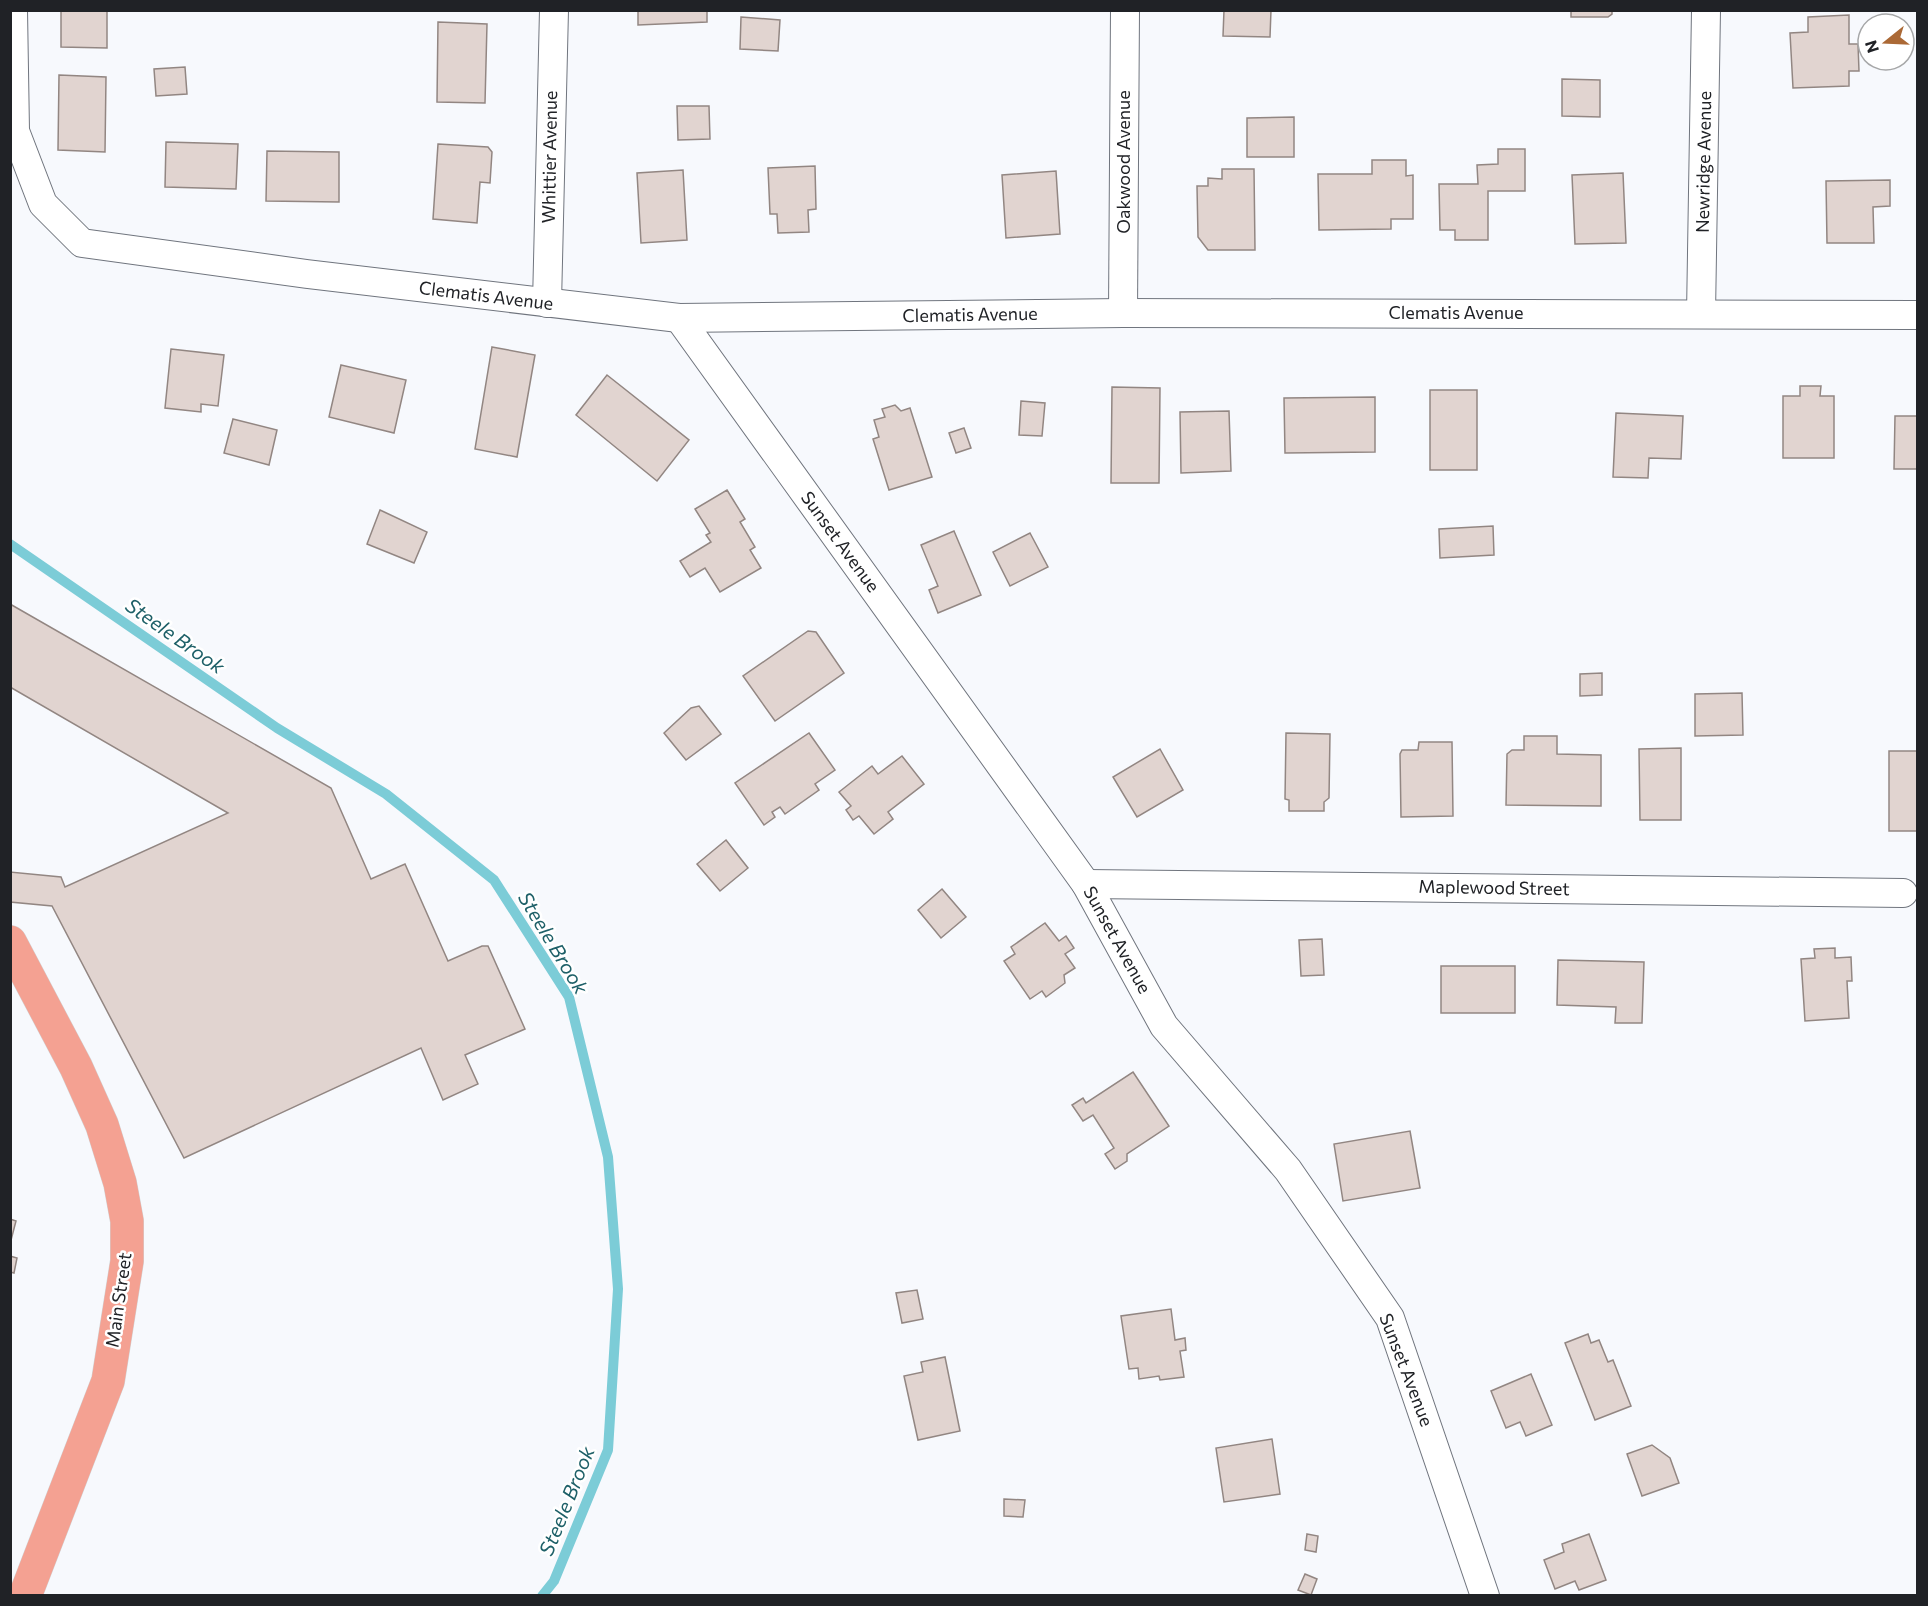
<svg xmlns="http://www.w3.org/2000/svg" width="1928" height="1606" font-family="Commissioner,sans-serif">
  <rect width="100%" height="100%" fill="#f7f9fd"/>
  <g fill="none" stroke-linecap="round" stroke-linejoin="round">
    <!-- stream -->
    <path stroke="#7cccd7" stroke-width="10" d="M 10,544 L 277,728 L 386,794 L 494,880 L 569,997 L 608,1157 L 618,1289 L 608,1450 L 554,1581 L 542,1596"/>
  </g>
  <!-- building -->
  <g fill="#e1d4d0" stroke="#928682" stroke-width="1.5">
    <path d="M 61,10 L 107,10 L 107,48 L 61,47 Z"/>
    <path d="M 638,10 L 707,10 L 707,22 L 638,25 Z"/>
    <path d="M 1224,10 L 1271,10 L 1270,37 L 1223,36 Z"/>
    <path d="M 1571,10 L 1612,10 L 1612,14 L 1608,17 L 1571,17 Z"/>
    <path d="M 1849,15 L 1849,44 L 1858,44 L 1859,71 L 1849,71 L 1849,86 L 1793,88 L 1790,33 L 1808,32 L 1808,17 Z"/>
    <path d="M 741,17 L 780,20 L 778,51 L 740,49 Z"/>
    <path d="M 438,22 L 487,24 L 485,103 L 437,102 Z"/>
    <path d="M 185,67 L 187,94 L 156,96 L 154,69 Z"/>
    <path d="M 59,75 L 106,77 L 105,152 L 58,150 Z"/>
    <path d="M 1562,79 L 1600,80 L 1600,117 L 1562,116 Z"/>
    <path d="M 677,106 L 709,106 L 710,139 L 678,140 Z"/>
    <path d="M 1294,117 L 1294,157 L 1247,157 L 1247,118 Z"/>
    <path d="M 166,142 L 238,144 L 236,189 L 165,187 Z"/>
    <path d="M 438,144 L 488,147 L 492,152 L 490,183 L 480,182 L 477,223 L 433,219 Z"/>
    <path d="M 1498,149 L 1525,149 L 1525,191 L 1488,191 L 1488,240 L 1455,240 L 1455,230 L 1440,230 L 1439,184 L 1478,184 L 1477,165 L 1498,164 Z"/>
    <path d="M 267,151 L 339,152 L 339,202 L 266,201 Z"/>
    <path d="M 1372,160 L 1406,160 L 1406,176 L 1413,175 L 1413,219 L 1391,219 L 1391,229 L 1319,230 L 1318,174 L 1372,174 Z"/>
    <path d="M 815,166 L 816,209 L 808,210 L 809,232 L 778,233 L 777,214 L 770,214 L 768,168 Z"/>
    <path d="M 1222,169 L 1254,169 L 1255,250 L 1208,250 L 1198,237 L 1197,186 L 1208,186 L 1208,178 L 1222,179 Z"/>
    <path d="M 683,170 L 687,240 L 641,243 L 637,173 Z"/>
    <path d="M 1056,171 L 1060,234 L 1006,238 L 1002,175 Z"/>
    <path d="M 1623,173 L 1626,243 L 1575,244 L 1572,175 Z"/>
    <path d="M 1890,180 L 1890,206 L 1873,207 L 1874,243 L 1827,243 L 1826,181 Z"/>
    <path d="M 492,347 L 535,355 L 517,457 L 475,449 Z"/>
    <path d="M 171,349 L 224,355 L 218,406 L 201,404 L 201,412 L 165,408 Z"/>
    <path d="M 341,365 L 406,380 L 394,433 L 329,417 Z"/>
    <path d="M 607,375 L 689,440 L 657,481 L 576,415 Z"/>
    <path d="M 1800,386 L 1821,386 L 1820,396 L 1834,396 L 1834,458 L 1783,458 L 1783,396 L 1800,396 Z"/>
    <path d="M 1112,387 L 1160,388 L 1159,483 L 1111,483 Z"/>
    <rect x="1430" y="390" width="47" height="80"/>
    <path d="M 1375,397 L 1375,452 L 1285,453 L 1284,398 Z"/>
    <path d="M 1021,401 L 1045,403 L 1042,436 L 1019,435 Z"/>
    <path d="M 895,405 L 901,411 L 910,408 L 932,477 L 889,490 L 873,439 L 879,437 L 874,420 L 885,417 L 882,409 Z"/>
    <path d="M 1229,411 L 1231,471 L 1181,473 L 1180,412 Z"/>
    <path d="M 1616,413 L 1683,416 L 1681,459 L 1649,458 L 1648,478 L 1613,477 Z"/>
    <path d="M 1895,416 L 1918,416 L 1918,469 L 1894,469 Z"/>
    <path d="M 233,419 L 277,430 L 269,465 L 224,453 Z"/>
    <path d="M 964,428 L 971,448 L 956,453 L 949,433 Z"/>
    <path d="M 727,490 L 745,519 L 740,522 L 755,547 L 750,550 L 761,568 L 720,592 L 705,568 L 690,577 L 680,561 L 711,542 L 706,535 L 710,533 L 695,509 Z"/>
    <path d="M 380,510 L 427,532 L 414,563 L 367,544 Z"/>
    <path d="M 1493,526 L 1494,555 L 1440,558 L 1439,529 Z"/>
    <path d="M 954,531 L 981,595 L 938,613 L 929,590 L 938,586 L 921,545 Z"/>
    <path d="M 1030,533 L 1048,567 L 1010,586 L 993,552 Z"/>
    <path d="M 10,604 L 331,788 L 371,879 L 405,864 L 448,961 L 482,946 L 488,946 L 525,1029 L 465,1055 L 478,1084 L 443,1100 L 421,1048 L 184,1158 L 52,906 L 10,902 L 10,872 L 61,877 L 65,887 L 228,813 L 10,687 Z"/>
    <path d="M 808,631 L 816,632 L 844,673 L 775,721 L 743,676 Z"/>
    <path d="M 1602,673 L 1602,695 L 1580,696 L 1580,674 Z"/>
    <path d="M 1742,693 L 1743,735 L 1695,736 L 1695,694 Z"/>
    <path d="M 699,706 L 721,734 L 686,760 L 664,733 L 691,708 Z"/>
    <path d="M 809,733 L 835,770 L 815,784 L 819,790 L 785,814 L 780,807 L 772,812 L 775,817 L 764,825 L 735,783 Z"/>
    <path d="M 1286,733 L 1330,734 L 1329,798 L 1324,802 L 1324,811 L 1289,811 L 1289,800 L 1285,799 Z"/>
    <path d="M 1524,736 L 1557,736 L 1557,754 L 1601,755 L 1601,806 L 1506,805 L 1507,754 L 1512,750 L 1524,750 Z"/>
    <path d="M 1419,742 L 1452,742 L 1453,816 L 1401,817 L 1400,754 L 1402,750 L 1418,750 Z"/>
    <path d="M 1681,748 L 1681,820 L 1640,820 L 1639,749 Z"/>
    <path d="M 1160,749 L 1183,790 L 1137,817 L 1113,777 Z"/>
    <rect x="1889" y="751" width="29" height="80"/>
    <path d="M 902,756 L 924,784 L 888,812 L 893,819 L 874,834 L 859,816 L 853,820 L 846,810 L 851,806 L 839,792 L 872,766 L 878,774 Z"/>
    <path d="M 726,840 L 748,868 L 720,891 L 697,864 Z"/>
    <path d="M 942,889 L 966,917 L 941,938 L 918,910 Z"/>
    <path d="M 1045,923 L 1059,941 L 1066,936 L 1074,948 L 1065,954 L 1075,968 L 1064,975 L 1065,983 L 1046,997 L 1042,991 L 1030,999 L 1004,961 L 1015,954 L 1011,947 Z"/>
    <path d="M 1322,939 L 1324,975 L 1301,976 L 1299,940 Z"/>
    <path d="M 1835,948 L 1835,958 L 1851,957 L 1852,981 L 1847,981 L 1849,1018 L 1805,1021 L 1801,959 L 1815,958 L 1814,949 Z"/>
    <path d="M 1558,960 L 1644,962 L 1642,1023 L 1615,1023 L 1616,1007 L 1557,1005 Z"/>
    <rect x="1441" y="966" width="74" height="47"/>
    <path d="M 1133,1072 L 1169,1126 L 1127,1154 L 1127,1161 L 1115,1169 L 1105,1154 L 1114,1148 L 1093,1115 L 1083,1121 L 1072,1105 L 1083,1098 L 1086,1103 Z"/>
    <path d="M 1410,1131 L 1420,1188 L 1343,1201 L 1334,1144 Z"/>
    <path d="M 10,1219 L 16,1221 L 10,1244 Z"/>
    <path d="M 10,1256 L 17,1258 L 14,1273 L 10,1272 Z"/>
    <path d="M 917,1290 L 923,1319 L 902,1323 L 896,1293 Z"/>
    <path d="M 1171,1309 L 1175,1340 L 1185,1338 L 1186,1350 L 1180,1351 L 1184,1377 L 1160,1380 L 1159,1376 L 1139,1379 L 1138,1368 L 1129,1369 L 1121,1316 Z"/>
    <path d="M 1588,1334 L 1591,1343 L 1599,1340 L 1608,1362 L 1613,1360 L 1631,1406 L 1595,1420 L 1565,1343 Z"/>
    <path d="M 945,1357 L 960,1431 L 918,1440 L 904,1376 L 923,1372 L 921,1362 Z"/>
    <path d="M 1531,1374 L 1552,1425 L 1526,1436 L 1520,1422 L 1506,1428 L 1491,1391 Z"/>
    <path d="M 1272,1439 L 1280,1494 L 1224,1502 L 1216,1448 Z"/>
    <path d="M 1652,1445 L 1670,1458 L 1679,1483 L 1642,1496 L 1627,1454 Z"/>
    <path d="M 1004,1499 L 1025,1500 L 1023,1517 L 1004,1516 Z"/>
    <path d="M 1307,1534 L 1318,1536 L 1316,1552 L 1305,1550 Z"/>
    <path d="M 1589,1534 L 1606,1580 L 1579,1590 L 1575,1581 L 1555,1589 L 1544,1560 L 1564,1552 L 1562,1544 Z"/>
    <path d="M 1305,1574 L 1317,1579 L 1311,1595 L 1298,1590 Z"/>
  </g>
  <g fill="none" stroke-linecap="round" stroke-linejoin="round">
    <defs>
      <g id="minor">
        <path d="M 13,10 L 15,131 L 43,204 L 82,243 L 307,274 L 679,318 L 1123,313 L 1918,315"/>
        <path d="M 547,303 L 554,10"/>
        <path d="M 1123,313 L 1125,10"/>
        <path d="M 1701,314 L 1706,10"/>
        <path d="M 679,318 L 1086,884 L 1164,1026 L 1288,1170 L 1390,1318 L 1485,1596"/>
        <path d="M 1086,884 L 1903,893"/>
      </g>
      <path id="primary" d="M 10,942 L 76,1067 L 102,1125 L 120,1183 L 127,1221 L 127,1261 L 108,1381 L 25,1596"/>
    </defs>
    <!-- minor casing -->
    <use href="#minor" stroke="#70757e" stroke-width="30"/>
    <!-- primary casing -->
    <use href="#primary" stroke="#d2d3d4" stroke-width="34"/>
    <!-- minor -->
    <use href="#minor" stroke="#fff" stroke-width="28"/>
    <!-- primary -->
    <use href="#primary" stroke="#f4a192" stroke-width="33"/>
  </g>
  <g text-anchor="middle" stroke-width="5" stroke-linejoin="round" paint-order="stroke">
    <!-- street labels -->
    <g font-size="18" fill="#202226" stroke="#fff">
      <text transform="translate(550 157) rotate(-89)" y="6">Whittier Avenue</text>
      <text transform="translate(1124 162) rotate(-90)" y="6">Oakwood Avenue</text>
      <text transform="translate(1704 162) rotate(-89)" y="6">Newridge Avenue</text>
      <text transform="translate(486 296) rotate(7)" y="6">Clematis Avenue</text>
      <text x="1456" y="319">Clematis Avenue</text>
      <text transform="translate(970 315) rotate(-1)" y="6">Clematis Avenue</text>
      <text transform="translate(840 542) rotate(54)" y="6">Sunset Avenue</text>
      <text transform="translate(1494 888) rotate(1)" y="6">Maplewood Street</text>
      <text transform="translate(1117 940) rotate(61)" y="6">Sunset Avenue</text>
      <text transform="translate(119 1300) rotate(-82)" y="6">Main Street</text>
      <text transform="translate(1406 1370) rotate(69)" y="6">Sunset Avenue</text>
    </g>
    <!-- water labels -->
    <g font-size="20" font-style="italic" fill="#1e6068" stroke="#fff">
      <text transform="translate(175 636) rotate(35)" y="7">Steele Brook</text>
      <text transform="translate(553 943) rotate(59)" y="7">Steele Brook</text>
      <text transform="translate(567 1501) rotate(-68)" y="7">Steele Brook</text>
    </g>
  </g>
  <!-- border -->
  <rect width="1928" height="1606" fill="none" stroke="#202226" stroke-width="24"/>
  <!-- north arrow -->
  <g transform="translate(1886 42) rotate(252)"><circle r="28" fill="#ffffff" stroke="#a6a7a8" stroke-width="1.5"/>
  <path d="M0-4.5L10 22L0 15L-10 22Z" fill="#ab6936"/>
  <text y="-9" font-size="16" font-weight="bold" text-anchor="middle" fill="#202226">N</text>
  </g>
</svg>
